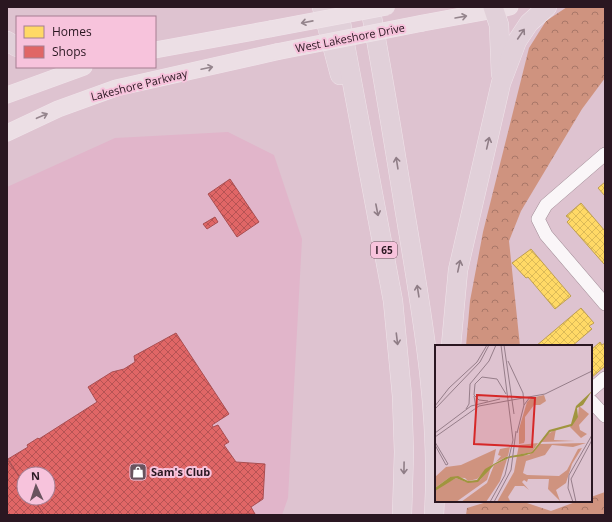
<svg xmlns="http://www.w3.org/2000/svg" width="612" height="522" font-family="'Open Sans',sans-serif">
  <defs>
    <pattern id="forest-crowns" width="20" height="18" patternUnits="userSpaceOnUse"><rect width="20" height="18" fill="#cf937f"/><path d="M2 6a3 3 0 1 1 6 0M12 15a3 3 0 1 1 6 0" fill="none" stroke="#a87768"/></pattern>
    <pattern id="homes-cross-hatch" width="8" height="8" patternUnits="userSpaceOnUse"><rect width="8" height="8" fill="#ffd966"/><path d="M0 0l8 8M0 8l8-8" fill="none" stroke="#dbba58"/></pattern>
    <pattern id="shops-cross-hatch" width="8" height="8" patternUnits="userSpaceOnUse"><rect width="8" height="8" fill="#e06666"/><path d="M0 0l8 8M0 8l8-8" fill="none" stroke="#b65354"/></pattern>
  </defs>
  <rect width="100%" height="100%" fill="#dec3d0"/>
  <!-- built -->
  <path fill="#e1b5ca" fill-rule="evenodd" d="M 228,132 L 274,155 L 302,239 L 288,498 L 282,515 L 7,515 L 7,187 L 115,138 ZM 24,474 L 48,474 L 48,498 L 24,498 Z"/>
  <!-- forest -->
  <g fill="url(#forest-crowns)">
    <path d="M 567,7 L 605,7 L 605,78 L 582,109 L 521,211 L 509,241 L 520,346 L 466,346 L 470,301 L 483,232 L 529,48 L 546,21 Z"/>
    <path d="M 605,492 L 605,515 L 466,515 L 467,508 L 490,501 L 525,501 L 527,503 L 551,511 L 578,501 L 591,501 L 591,497 Z"/>
  </g>
  <!-- homes -->
  <g fill="url(#homes-cross-hatch)" stroke="#bf9f51">
    <path d="M 605,182 L 605,196 L 598,188 Z"/>
    <path d="M 581,203 L 605,231 L 605,263 L 604,264 L 567,222 L 570,219 L 566,216 Z"/>
    <path d="M 531,249 L 571,296 L 555,309 L 528,277 L 526,278 L 512,263 Z"/>
    <path d="M 581,308 L 594,323 L 589,326 L 592,329 L 572,346 L 536,346 Z"/>
    <path d="M 600,342 L 602,345 L 605,343 L 605,366 L 591,378 L 591,350 Z"/>
  </g>
  <!-- shops -->
  <g fill="url(#shops-cross-hatch)" stroke="#a94e51">
    <path d="M 230,179 L 259,222 L 237,237 L 208,194 Z"/>
    <path d="M 215,217 L 218,222 L 207,229 L 203,224 Z"/>
    <path d="M 176,333 L 229,414 L 212,425 L 213,427 L 218,425 L 229,442 L 224,445 L 236,462 L 265,464 L 263,499 L 251,507 L 255,514 L 44,515 L 33,498 L 48,498 L 48,474 L 24,474 L 24,484 L 8,459 L 28,447 L 27,445 L 38,438 L 39,439 L 97,402 L 88,387 L 112,372 L 124,369 L 135,362 L 134,356 Z"/>
    <path d="M 7,459 L 24,484 L 24,498 L 33,498 L 44,515 L 7,515 Z"/>
  </g>
  <g fill="none" stroke-linecap="round" stroke-linejoin="round">
    <defs>
      <g id="minor">
        <path d="M 605,154 L 546,205 L 538,219 L 546,235 L 605,304"/>
        <path d="M 591,390 L 605,378"/>
        <path d="M 591,401 L 605,416"/>
      </g>
      <g id="major">
        <path d="M 423,23 L 510,7"/>
        <path d="M 155,50 L 270,29"/>
        <path d="M 7,95 L 84,67"/>
        <path d="M 7,133 L 58,109 L 116,88 L 276,52"/>
      </g>
      <g id="highway">
        <path d="M 322,7 L 340,75"/>
        <path d="M 338,7 L 393,301 L 402,396 L 404,452 L 402,515"/>
        <path d="M 370,7 C 384,79 395,152 407,224 C 423,320 440,417 434,515"/>
        <path d="M 493,7 L 499,25 L 501,74"/>
        <path d="M 7,41 L 17,47"/>
        <path d="M 451,346 L 458,270 L 501,83 L 517,41 L 529,23 L 547,7"/>
      </g>
    </defs>
    <!-- minor casing -->
    <use href="#minor" stroke="#9f8a94" stroke-width="14"/>
    <!-- major casing -->
    <use href="#major" stroke="#f0e4ea" stroke-width="17"/>
    <!-- highway casing -->
    <use href="#highway" stroke="#f0e4ea" stroke-width="20"/>
    <!-- minor -->
    <use href="#minor" stroke="#faf6f8" stroke-width="13"/>
    <!-- major -->
    <use href="#major" stroke="#ecdfe5" stroke-width="16"/>
    <!-- highway -->
    <use href="#highway" stroke="#e1d0d9" stroke-width="19"/>
    <defs>
      <g id="major-bridge">
        <path d="M 270,29 L 387,7"/>
        <path d="M 276,52 L 423,23"/>
      </g>
    </defs>
    <!-- major-bridge casing -->
    <use href="#major-bridge" stroke="#f0e4ea" stroke-width="17" stroke-linecap="butt"/>
    <!-- major-bridge -->
    <use href="#major-bridge" stroke="#ecdfe5" stroke-width="16"/>
  </g>
  <!-- one-way arrows -->
  <defs><path id="oneway-shaft" d="M-6 0H5M1.5-3L5.5 0L1.5 3" fill="none" stroke-width="1.6" stroke-linecap="round" stroke-linejoin="round"/></defs>
  <g stroke="#95858d">
    <use href="#oneway-shaft" transform="translate(461 17) rotate(-10)"/>
    <use href="#oneway-shaft" transform="translate(307 22) rotate(169)"/>
    <use href="#oneway-shaft" transform="translate(207 68) rotate(-12)"/>
    <use href="#oneway-shaft" transform="translate(42 116) rotate(-23)"/>
  </g>
  <g stroke="#8f7d86">
    <use href="#oneway-shaft" transform="translate(521 34) rotate(-56)"/>
    <use href="#oneway-shaft" transform="translate(488 143) rotate(-77)"/>
    <use href="#oneway-shaft" transform="translate(397 163) rotate(-99)"/>
    <use href="#oneway-shaft" transform="translate(377 210) rotate(79)"/>
    <use href="#oneway-shaft" transform="translate(459 266) rotate(-78)"/>
    <use href="#oneway-shaft" transform="translate(418 291) rotate(-99)"/>
    <use href="#oneway-shaft" transform="translate(397 339) rotate(83)"/>
    <use href="#oneway-shaft" transform="translate(404 468) rotate(91)"/>
  </g>
  <!-- icons -->
  <defs>
    <symbol id="shop-square" viewBox="-11 -11 22 22"><rect x="-9" y="-9" width="18" height="18" rx="4" fill="#69535e" stroke="#f7c3dc"/><path d="M-5-2.5h2.3a2.7 3.5 0 0 1 5.4 0H5L5.5 6h-11ZM-1.5-2.5h3a1.5 2.3 0 0 0-3 0Z" fill="#fff"/></symbol>
  </defs>
  <g fill-rule="evenodd">
    <use href="#shop-square" x="128" y="462" width="20" height="20"/>
  </g>
  <g text-anchor="middle" stroke-width="4" stroke-linejoin="round" paint-order="stroke">
    <!-- shield labels -->
    <rect fill="#f7c3dc" stroke="#684b59" stroke-width="1" x="371" y="242" width="26" height="16" rx="3"/>
    <g font-size="10" font-weight="bold" fill="#2a1721">
      <text x="384" y="254">I 65</text>
    </g>
    <!-- street labels -->
    <g font-size="11" fill="#2a1721" stroke="#f7c3dc">
      <text transform="translate(350 38) rotate(-11)" y="4">West Lakeshore Drive</text>
      <text transform="translate(139 85) rotate(-14)" y="4">Lakeshore Parkway</text>
    </g>
    <!-- poi labels -->
    <g font-size="11" font-weight="bold" fill="#2a1721" stroke="#f7c3dc" text-anchor="start">
      <text x="151" y="476">Sam's Club</text>
    </g>
  </g>
  <!-- overview -->
  <g transform="translate(435 345)">
    <rect width="157" height="157" fill="#dec3d0"/>
    <path d="M 109,50 L 111,56 L 105,60 L 99,60 L 90,72 L 90,95 L 89,98 L 84,99 L 84,84 L 92,57 L 96,53 ZM 144,61 L 154,69 L 144,80 L 145,85 L 152,89 L 146,93 L 135,82 L 143,71 ZM 121,84 L 119,95 L 140,96 L 106,97 L 110,91 ZM 103,98 L 97,107 L 82,110 L 84,100 ZM 151,98 L 138,102 L 117,100 L 110,110 L 91,116 L 88,128 L 92,130 L 124,131 L 132,125 L 143,104 L 147,103 L 137,119 L 131,138 L 121,145 L 125,156 L 113,144 L 114,134 L 93,134 L 92,137 L 89,135 L 87,137 L 94,145 L 89,141 L 80,141 L 73,152 L 75,156 L 87,157 L 62,157 L 79,127 L 82,111 L 94,110 L 105,99 ZM 75,102 L 73,111 L 61,117 L 66,111 L 63,110 L 65,104 ZM 61,104 L 58,119 L 42,134 L 33,136 L 30,133 L 15,132 L 0,143 L 0,132 L 11,122 L 26,120 ZM 72,114 L 65,136 L 51,157 L 26,157 L 52,138 L 59,120 ZM 56,122 L 52,135 L 21,157 L 0,157 L 0,146 L 9,139 L 21,133 L 31,137 L 45,135 Z" fill="#cf937f"/>
    <path d="M 157,46 L 148,60 L 142,63 L 143,72 L 137,81 L 115,87 L 98,108 L 88,111 L 74,113 L 59,120 L 43,137 L 33,138 L 21,133 L 0,146 L 0,143 L 15,132 L 23,131 L 33,136 L 42,135 L 50,124 L 71,112 L 97,107 L 114,85 L 136,79 L 141,61 Z" fill="#a0953e"/>
    <path fill="none" stroke="#967e8a" stroke-width="1" d="M 69,0 L 79,69M 73,16 L 88,48 L 89,60M 39,51 L 41,63M 53,56 L 44,55 L 39,50 L 40,39 L 47,32 L 62,34 L 71,49M 0,61 L 14,43 L 42,17 L 52,0M 0,64 L 45,17 L 54,0M 31,64 L 34,59 L 35,39 L 54,16 L 61,0M 0,88 L 36,61 L 65,54M 82,88 L 89,60 L 95,52M 0,92 L 44,61 L 110,49 L 157,26M 0,97 L 13,119 L 11,120M 0,100 L 11,120M 55,157 L 70,130 L 78,95 L 66,0M 59,157 L 76,125 L 81,86M 138,157 L 133,143 L 134,130 L 157,90M 141,157 L 136,134 L 157,95"/>
    <path fill="#d62828" fill-opacity="0.15" stroke="#d62828" stroke-width="2" d="M 42,50 L 100,53 L 97,102 L 39,99 Z"/>
    <rect width="157" height="157" fill="none" stroke="#2a1721" stroke-width="2"/>
  </g>
  <!-- border -->
  <rect width="612" height="522" fill="none" stroke="#2a1721" stroke-width="16"/>
  <!-- legend -->
  <rect x="16" y="16" width="140" height="52" fill="#f7c3dc" stroke="#a57e91"/>
  <rect x="24" y="26" width="20" height="12" fill="#ffd966" stroke="#a57e91"/>
  <text x="52" y="36" font-size="12" fill="#2a1721">Homes</text>
  <rect x="24" y="46" width="20" height="12" fill="#e06666" stroke="#a57e91"/>
  <text x="52" y="56" font-size="12" fill="#2a1721">Shops</text>
  <!-- north arrow -->
  <g transform="translate(36 486) rotate(357)"><circle r="19" fill="#f7c3dc" stroke="#a57e91"/>
  <path d="M0-3L7 15L0 10L-7 15Z" fill="#69535e"/>
  <text y="-6" font-size="11" font-weight="bold" text-anchor="middle" fill="#2a1721">N</text>
  </g>
</svg>
